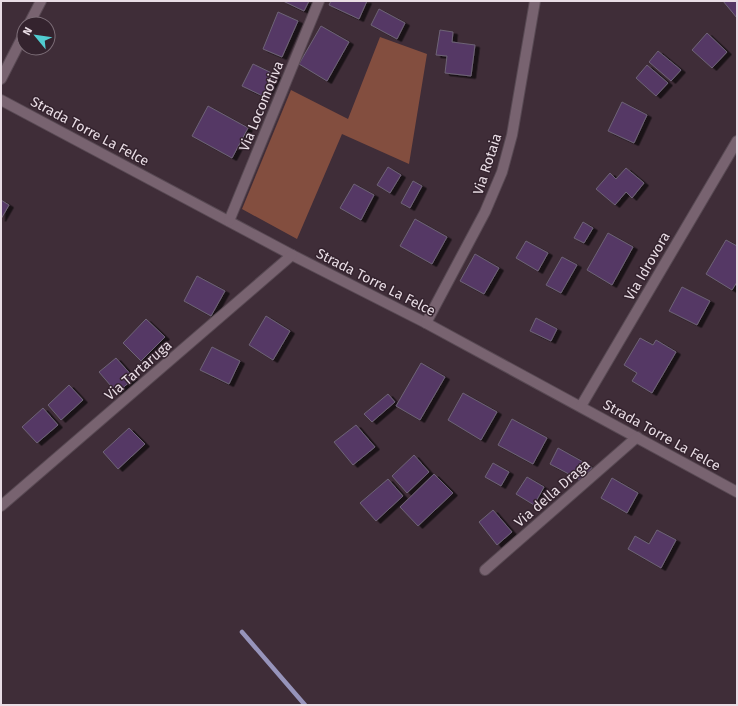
<svg xmlns="http://www.w3.org/2000/svg" width="738" height="706" font-family="'Fira Sans',sans-serif">
  <defs>
    <filter id="shadow"><feDropShadow dx="4.5" dy="2.5" stdDeviation="0" flood-color="#0009"/></filter>
  </defs>
  <rect width="100%" height="100%" fill="#3f2d38"/>
  <!-- green -->
  <path fill="#834e3f" d="M 380,37 L 427,54 L 409,164 L 342,134 L 297,239 L 242,209 L 291,90 L 348,119 Z"/>
  <g fill="none" stroke-linecap="round" stroke-linejoin="round">
    <!-- stream -->
    <path stroke="#9794bb" stroke-width="4.5" d="M 242,632 L 305,705"/>
  </g>
  <!-- building -->
  <g fill="#543965" stroke="#6e6376" filter="url(#shadow)">
    <path d="M 283,1 L 309,1 L 304,11 Z"/>
    <path d="M 331,1 L 367,1 L 359,19 L 329,5 Z"/>
    <path d="M 723,1 L 737,1 L 737,18 Z"/>
    <path d="M 379,9 L 405,23 L 397,39 L 371,25 Z"/>
    <path d="M 278,12 L 298,21 L 282,57 L 263,49 Z"/>
    <path d="M 321,26 L 349,42 L 327,81 L 299,64 Z"/>
    <path d="M 440,30 L 453,32 L 452,42 L 475,45 L 471,76 L 445,73 L 447,56 L 436,55 Z"/>
    <path d="M 707,33 L 727,52 L 712,68 L 692,50 Z"/>
    <path d="M 658,51 L 681,70 L 671,81 L 649,62 Z"/>
    <path d="M 253,64 L 276,75 L 265,97 L 242,86 Z"/>
    <path d="M 647,65 L 668,83 L 656,96 L 636,78 Z"/>
    <path d="M 622,102 L 647,115 L 634,143 L 608,131 Z"/>
    <path d="M 208,106 L 248,128 L 232,158 L 192,136 Z"/>
    <path d="M 388,167 L 401,175 L 390,193 L 377,185 Z"/>
    <path d="M 626,168 L 644,183 L 632,198 L 626,192 L 615,205 L 596,189 L 610,173 L 616,179 Z"/>
    <path d="M 413,181 L 422,186 L 410,208 L 401,203 Z"/>
    <path d="M 354,184 L 374,195 L 361,220 L 340,208 Z"/>
    <path d="M 1,200 L 9,205 L 1,219 Z"/>
    <path d="M 415,219 L 447,237 L 432,264 L 400,246 Z"/>
    <path d="M 583,222 L 593,228 L 584,243 L 574,238 Z"/>
    <path d="M 608,233 L 633,247 L 612,285 L 587,270 Z"/>
    <path d="M 726,240 L 737,246 L 737,282 L 732,290 L 706,274 Z"/>
    <path d="M 526,241 L 548,253 L 538,271 L 516,258 Z"/>
    <path d="M 475,254 L 499,268 L 484,294 L 460,281 Z"/>
    <path d="M 562,257 L 577,265 L 561,293 L 546,285 Z"/>
    <path d="M 197,276 L 225,291 L 211,316 L 184,301 Z"/>
    <path d="M 682,287 L 710,301 L 697,325 L 669,311 Z"/>
    <path d="M 266,316 L 290,331 L 273,360 L 249,345 Z"/>
    <path d="M 536,318 L 557,329 L 551,341 L 530,331 Z"/>
    <path d="M 146,319 L 165,337 L 141,361 L 123,343 Z"/>
    <path d="M 640,338 L 653,345 L 656,340 L 676,352 L 652,393 L 632,381 L 637,373 L 624,365 Z"/>
    <path d="M 212,347 L 240,361 L 229,384 L 200,370 Z"/>
    <path d="M 116,358 L 134,378 L 117,393 L 99,372 Z"/>
    <path d="M 421,363 L 445,377 L 420,420 L 396,406 Z"/>
    <path d="M 69,385 L 83,400 L 61,420 L 48,405 Z"/>
    <path d="M 463,393 L 497,412 L 481,440 L 448,420 Z"/>
    <path d="M 388,394 L 395,402 L 372,422 L 364,414 Z"/>
    <path d="M 43,408 L 58,425 L 37,443 L 22,427 Z"/>
    <path d="M 512,419 L 547,438 L 533,464 L 498,445 Z"/>
    <path d="M 356,425 L 375,447 L 353,465 L 334,442 Z"/>
    <path d="M 129,428 L 145,444 L 118,469 L 103,452 Z"/>
    <path d="M 558,448 L 592,467 L 584,482 L 550,464 Z"/>
    <path d="M 414,455 L 429,472 L 407,493 L 392,476 Z"/>
    <path d="M 493,463 L 509,472 L 501,486 L 485,477 Z"/>
    <path d="M 434,474 L 453,493 L 418,526 L 400,507 Z"/>
    <path d="M 527,477 L 544,487 L 534,505 L 516,494 Z"/>
    <path d="M 612,478 L 638,493 L 627,513 L 601,498 Z"/>
    <path d="M 388,479 L 403,496 L 376,521 L 360,503 Z"/>
    <path d="M 493,510 L 512,532 L 497,545 L 479,522 Z"/>
    <path d="M 657,530 L 676,540 L 661,568 L 628,549 L 635,536 L 649,544 Z"/>
  </g>
  <g fill="none" stroke-linecap="round" stroke-linejoin="round">
    <defs>
      <g id="minor">
        <path d="M 29,24 L 41,1"/>
        <path d="M 1,79 L 24,34"/>
        <path d="M 1,100 L 292,255 L 426,323 L 737,492"/>
        <path d="M 229,221 L 319,1"/>
        <path d="M 426,323 L 485,212 L 502,172 L 512,135 L 535,1"/>
        <path d="M 581,406 L 737,141"/>
        <path d="M 1,506 L 292,255"/>
        <path d="M 485,570 L 637,437"/>
      </g>
    </defs>
    <!-- minor casing -->
    <use href="#minor" stroke="#584953" stroke-width="12"/>
    <!-- minor -->
    <use href="#minor" stroke="#786370" stroke-width="10"/>
  </g>
  <g text-anchor="middle" stroke-width="3" stroke-linejoin="round" paint-order="stroke">
    <!-- street labels -->
    <g font-size="14" fill="#e9dde5" stroke="#34232e">
      <text transform="translate(261 106) rotate(-68)" y="5">Via Locomotiva</text>
      <text transform="translate(90 131) rotate(28)" y="5">Strada Torre La Felce</text>
      <text transform="translate(487 164) rotate(-72)" y="5">Via Rotaia</text>
      <text transform="translate(647 266) rotate(-60)" y="5">Via Idrovora</text>
      <text transform="translate(376 282) rotate(27)" y="5">Strada Torre La Felce</text>
      <text transform="translate(138 370) rotate(-41)" y="5">Via Tartaruga</text>
      <text transform="translate(662 435) rotate(29)" y="5">Strada Torre La Felce</text>
      <text transform="translate(552 493) rotate(-41)" y="5">Via della Draga</text>
    </g>
  </g>
  <!-- border -->
  <rect width="738" height="706" fill="none" stroke="#e9dde5" stroke-width="4"/>
  <!-- north arrow -->
  <g transform="translate(36 36) rotate(299)"><circle r="19" fill="#34232e" stroke="#7c6d77"/>
  <path d="M0-3L7 15L0 10L-7 15Z" fill="#51ccd1"/>
  <text y="-6" font-size="11" font-weight="bold" text-anchor="middle" fill="#e9dde5">N</text>
  </g>
</svg>
